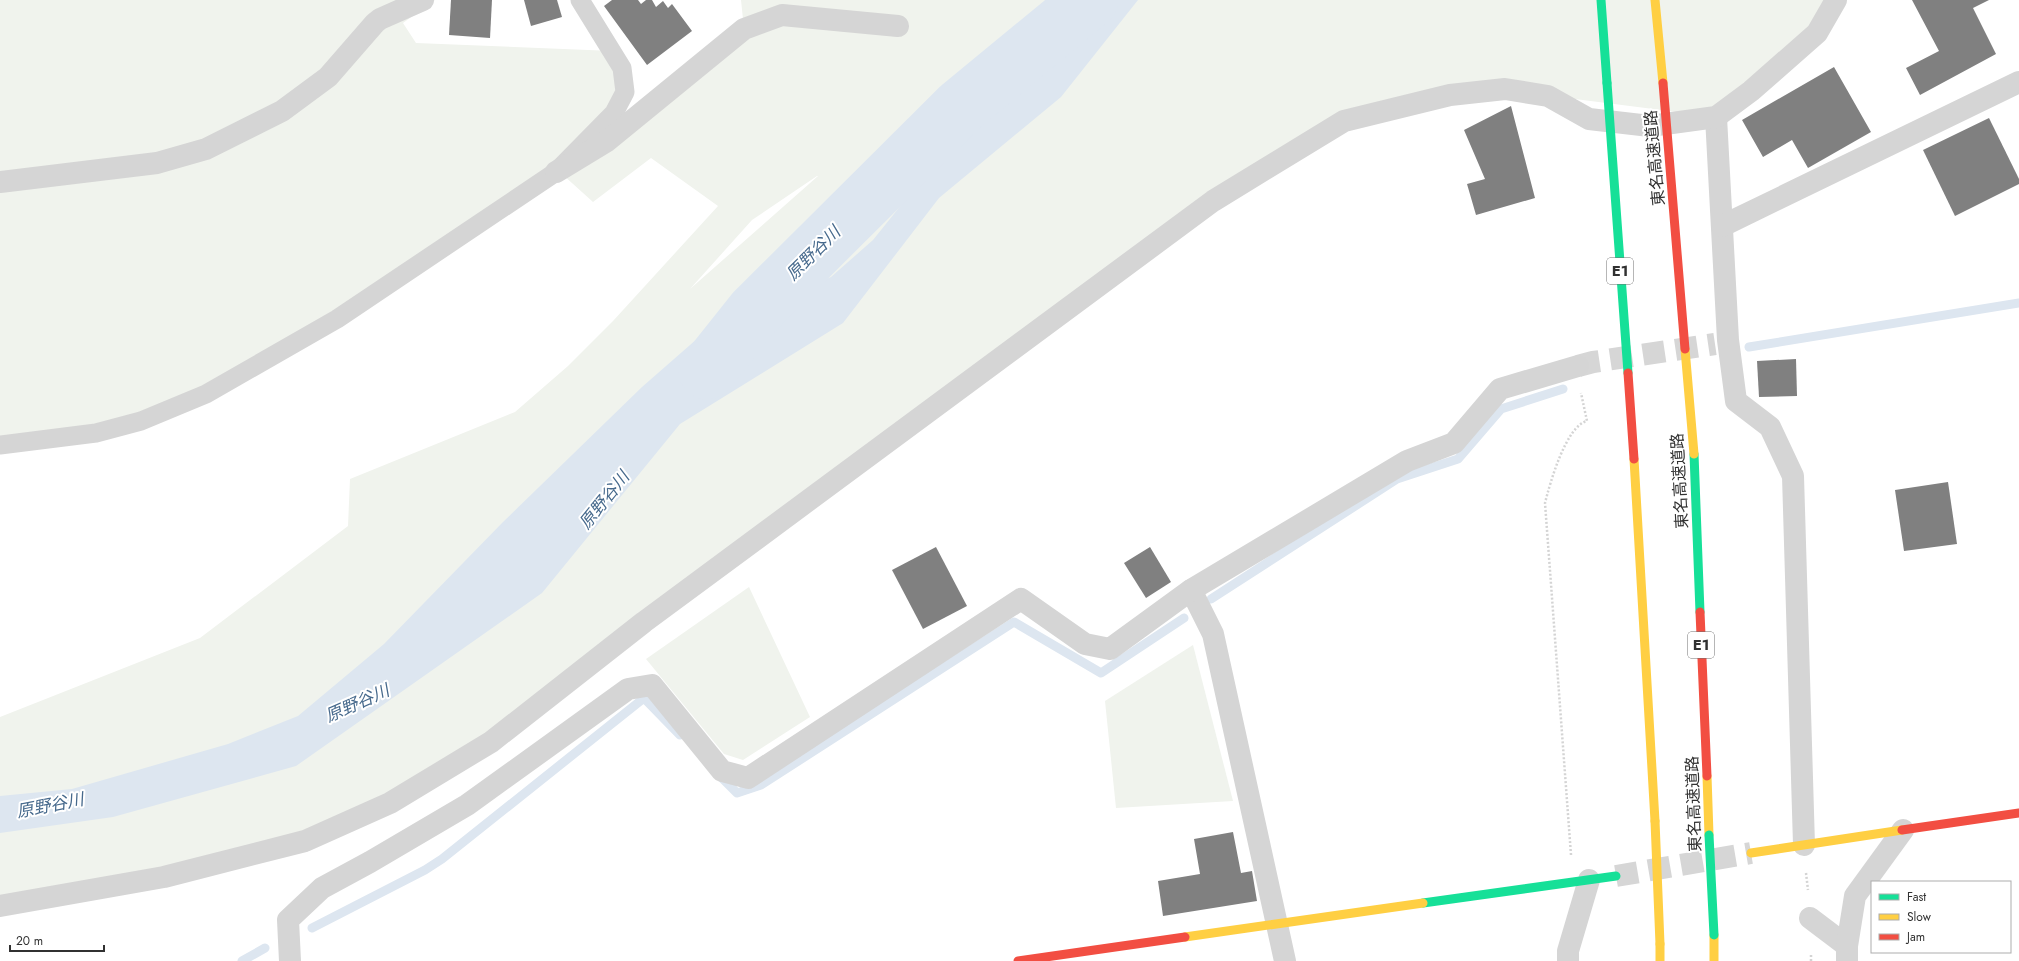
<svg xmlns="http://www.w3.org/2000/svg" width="2019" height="961" font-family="Jost,'Noto Sans JP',sans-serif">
  <rect width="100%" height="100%" fill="#fff"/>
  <!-- green -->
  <g fill="#f0f3ed" fill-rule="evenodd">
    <path d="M 0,0 L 435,0 L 403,23 L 416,43 L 613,51 L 625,92 L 556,172 L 241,382 L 115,428 L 0,442 Z"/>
    <path d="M 741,0 L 1831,0 L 1798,50 L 1716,117 L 1520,92 L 1344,121 L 1169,234 L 500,734 L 333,828 L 0,905 L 0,717 L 200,638 L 348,526 L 350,479 L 515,412 L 568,366 L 613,321 L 718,206 L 651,158 L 593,202 L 562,174 L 744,29 ZM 817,176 L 818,176 L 690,289 L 752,220 Z"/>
    <path d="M 749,587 L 810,717 L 743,760 L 724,754 L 646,659 Z"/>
    <path d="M 1193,645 L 1233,801 L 1116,808 L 1105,701 Z"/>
  </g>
  <!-- water -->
  <path fill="#dde6f0" d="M 1073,0 L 1138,0 L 1061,97 L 939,198 L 843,323 L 680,424 L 542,593 L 296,766 L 113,817 L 0,833 L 0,796 L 72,789 L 228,744 L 298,716 L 384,644 L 503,522 L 642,387 L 706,331 L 831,277 L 873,240 L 1020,57 Z"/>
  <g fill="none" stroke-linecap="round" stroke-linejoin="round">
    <!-- stream -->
    <g stroke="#dde6f0" stroke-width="9">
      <path d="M 1749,347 L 2019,303"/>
      <path d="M 1211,599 L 1397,479 L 1458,459 L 1501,409 L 1563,389"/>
      <path d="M 720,776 L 737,793 L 761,785 L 1014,622 L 1101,673 L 1184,618"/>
      <path d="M 312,928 L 425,870 L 442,859 L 644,698 L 680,735"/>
      <path d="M 242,961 L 265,948"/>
    </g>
    <!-- river -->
    <path stroke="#dde6f0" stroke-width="57" d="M 707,371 L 754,312 L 960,107 L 1090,0"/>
  </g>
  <!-- building -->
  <g fill="#808080">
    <path d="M 451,0 L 492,0 L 490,38 L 449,35 Z"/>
    <path d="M 524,0 L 557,0 L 562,17 L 531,26 Z"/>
    <path d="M 612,0 L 638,0 L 641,4 L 646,0 L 652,0 L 656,7 L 663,1 L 668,8 L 672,4 L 692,31 L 647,65 L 604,6 Z"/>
    <path d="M 1912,0 L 1989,0 L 1973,8 L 1996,54 L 1920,95 L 1906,68 L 1939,51 Z"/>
    <path d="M 1834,67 L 1871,132 L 1808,168 L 1792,140 L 1763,157 L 1742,120 Z"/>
    <path d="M 1511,106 L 1535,198 L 1476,215 L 1467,184 L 1485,179 L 1464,130 Z"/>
    <path d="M 1989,118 L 2019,179 L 2019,184 L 1955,216 L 1923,150 Z"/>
    <path d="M 1796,359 L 1797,396 L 1759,397 L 1757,361 Z"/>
    <path d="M 1948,482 L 1957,544 L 1904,551 L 1895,490 Z"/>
    <path d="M 936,547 L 967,606 L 923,629 L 892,570 Z"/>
    <path d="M 1150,547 L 1171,582 L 1146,598 L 1124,563 Z"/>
    <path d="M 1233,832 L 1241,873 L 1252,871 L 1257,901 L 1163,916 L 1158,881 L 1200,874 L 1194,839 Z"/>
  </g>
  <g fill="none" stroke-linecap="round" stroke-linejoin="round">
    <!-- street-tunnel -->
    <path stroke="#d6d6d6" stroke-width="22" stroke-dasharray="22 11" stroke-linecap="butt" d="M 1578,366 L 1593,362 L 1715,344"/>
    <!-- secondary-tunnel -->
    <path stroke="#d6d6d6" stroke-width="22" stroke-dasharray="22 11" stroke-linecap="butt" d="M 1616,876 L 1751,853"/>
    <!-- path -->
    <g stroke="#d4d4d4" stroke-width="2.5" stroke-dasharray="2 2" stroke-linecap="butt">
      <path d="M 1571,855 L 1545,503 C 1550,483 1566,426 1587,421 L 1581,393"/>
      <path d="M 1806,873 L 1808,890"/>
      <path d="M 1811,961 L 1811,953"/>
    </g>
    <!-- lane -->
    <path stroke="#d5d5d5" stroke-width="19" d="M 0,445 L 96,433 L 141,421 L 206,394 L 337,319 L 556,172 L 614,113 L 625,92 L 622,68 L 580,0"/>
    <!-- street -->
    <g stroke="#d5d5d5" stroke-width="22">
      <path d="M 1716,117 L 1728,340 L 1736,401 L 1770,427 L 1793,476 L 1804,845"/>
      <path d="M 556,172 L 607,141 L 744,29 L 782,15 L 898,26"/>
      <path d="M 0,182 L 157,163 L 206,149 L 282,111 L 328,77 L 375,23 L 380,19 L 423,0"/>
      <path d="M 1722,226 L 2019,82"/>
      <path d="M 1191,590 L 1213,634 L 1285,961"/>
      <path d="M 0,906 L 164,877 L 305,841 L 390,803 L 491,742 L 644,622 L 1213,201 L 1344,121 L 1450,95 L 1505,89 L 1548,96 L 1589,119 L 1650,126 L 1716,117 L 1751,91 L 1817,33 L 1836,0"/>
      <path d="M 1810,918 L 1847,946"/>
      <path d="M 290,961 L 288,920 L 322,888 L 370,862 L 467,805 L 628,689 L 652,685 L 722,771 L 748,778 L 1021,599 L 1085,644 L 1110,649 L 1191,590 L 1407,461 L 1454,443 L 1500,389 L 1578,366"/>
      <path d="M 1568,961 L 1568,951 L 1589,880"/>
      <path d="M 1847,961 L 1847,946 L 1855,896 L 1903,830"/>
    </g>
    <!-- fast -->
    <g stroke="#16e098" stroke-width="9">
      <path d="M 1601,0 L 1607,83"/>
      <path d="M 1694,454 L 1700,612"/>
      <path d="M 1423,903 L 1616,876"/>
    </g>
    <!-- slow -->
    <g stroke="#ffcf43" stroke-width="9">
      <path d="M 1655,0 L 1663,83"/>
      <path d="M 1634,459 L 1655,821"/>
      <path d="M 1707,776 L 1709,835"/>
      <path d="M 1751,853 L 1902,830"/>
      <path d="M 1714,935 L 1714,961"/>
      <path d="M 1185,937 L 1423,903"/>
      <path d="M 1660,944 L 1660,961"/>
    </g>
    <!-- jam -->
    <g stroke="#f24e42" stroke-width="9">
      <path d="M 1700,612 L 1707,776"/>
      <path d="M 1902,830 L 2019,813"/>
      <path d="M 1018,961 L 1185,937"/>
    </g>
    <!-- fast-bridge -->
    <g stroke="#16e098" stroke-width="9">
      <path d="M 1607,83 L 1628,373"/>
      <path d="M 1709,835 L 1714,935"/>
    </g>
    <!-- slow-bridge -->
    <g stroke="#ffcf43" stroke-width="9">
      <path d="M 1685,349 L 1694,454"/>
      <path d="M 1655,821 L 1660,944"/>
    </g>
    <!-- jam-bridge -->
    <g stroke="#f24e42" stroke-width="9">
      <path d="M 1663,83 L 1685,349"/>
      <path d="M 1628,373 L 1634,459"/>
    </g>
  </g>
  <g text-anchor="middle" stroke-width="4" stroke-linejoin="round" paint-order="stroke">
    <!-- shield labels -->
    <g fill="#fff" stroke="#6f6f6f" stroke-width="1">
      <rect x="1607" y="258" width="26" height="26" rx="3"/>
      <rect x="1688" y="632" width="26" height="26" rx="3"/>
    </g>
    <g font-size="15" font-weight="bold" fill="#313131">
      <text x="1620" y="276">E1</text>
      <text x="1701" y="650">E1</text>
    </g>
    <!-- street labels -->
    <g font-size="16" fill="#313131" stroke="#fff">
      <text transform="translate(1654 158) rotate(-95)" y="6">東名高速道路</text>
      <text transform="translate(1679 481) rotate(-93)" y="6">東名高速道路</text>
      <text transform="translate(1693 804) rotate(-92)" y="6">東名高速道路</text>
    </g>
    <!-- water labels -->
    <g font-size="17" font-style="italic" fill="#46698c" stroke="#fff">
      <text transform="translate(813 253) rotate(-45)" y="6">原野谷川</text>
      <text transform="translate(604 500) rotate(-51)" y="6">原野谷川</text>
      <text transform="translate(357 703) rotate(-24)" y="6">原野谷川</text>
      <text transform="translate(50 805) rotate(-11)" y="6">原野谷川</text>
    </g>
  </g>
  <!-- legend -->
  <rect x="1871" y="881" width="140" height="72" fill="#ffffff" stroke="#adadad"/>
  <rect x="1879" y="894" width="20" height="6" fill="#16e098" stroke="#adadad"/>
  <text x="1907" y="901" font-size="12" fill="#313131">Fast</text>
  <rect x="1879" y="914" width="20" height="6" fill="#ffcf43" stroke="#adadad"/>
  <text x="1907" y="921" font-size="12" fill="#313131">Slow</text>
  <rect x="1879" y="934" width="20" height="6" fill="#f24e42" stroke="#adadad"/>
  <text x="1907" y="941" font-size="12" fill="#313131">Jam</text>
  <!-- scale -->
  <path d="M10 945v6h94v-6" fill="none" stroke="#313131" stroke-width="2"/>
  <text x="16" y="945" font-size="12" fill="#313131" stroke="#ffffff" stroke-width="3" paint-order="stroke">20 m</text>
</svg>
